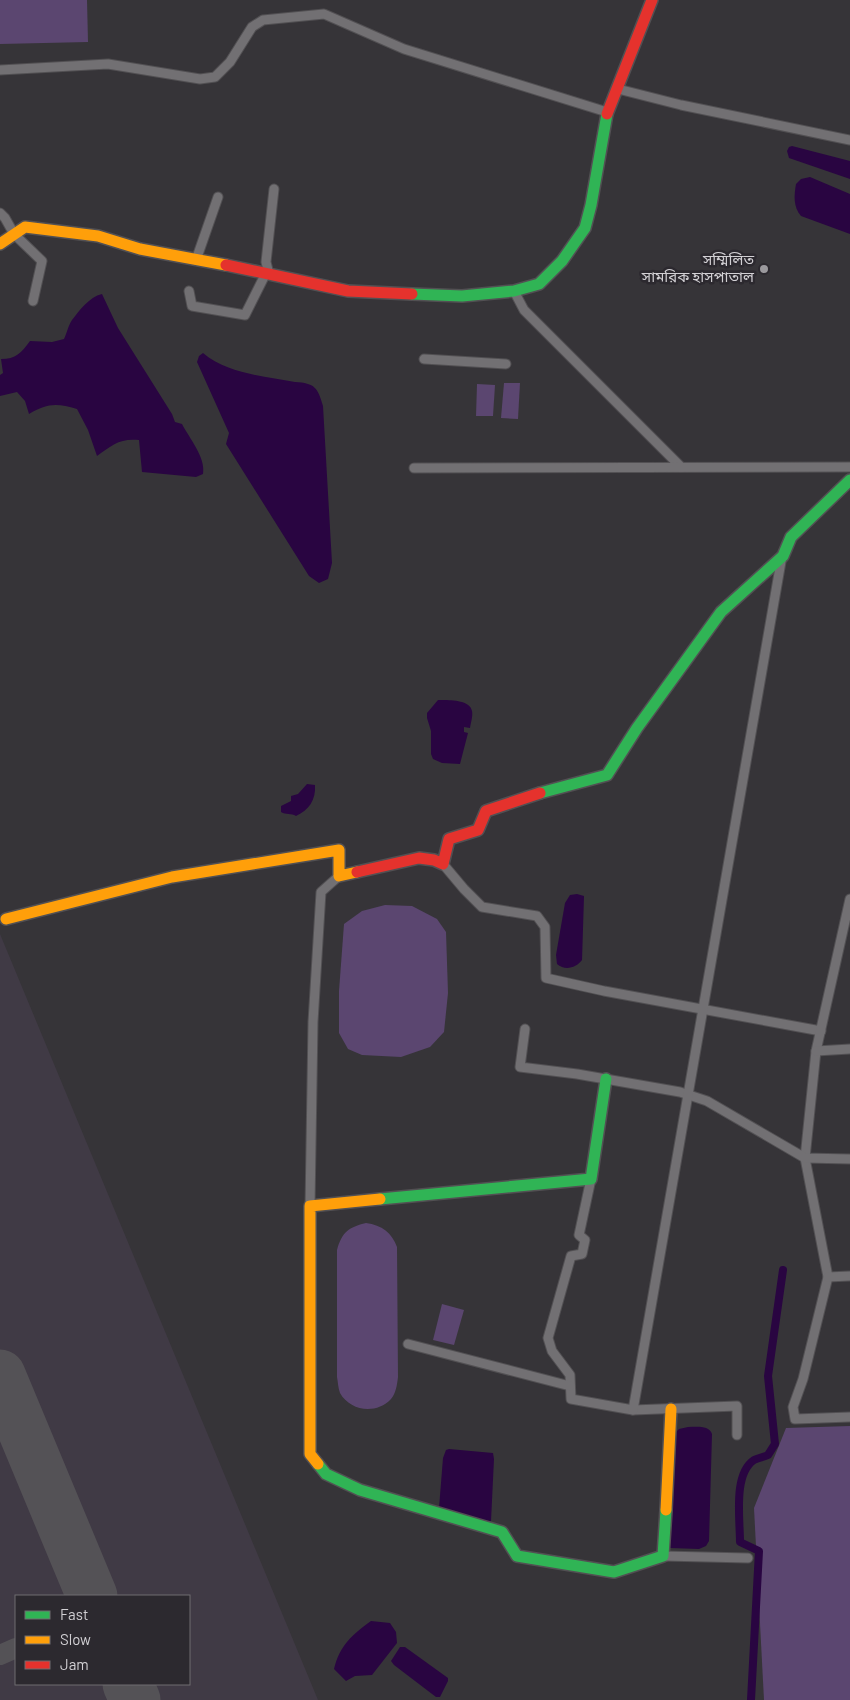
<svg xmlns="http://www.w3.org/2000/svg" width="850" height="1700" font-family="Barlow,'Noto Sans Bengali',sans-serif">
  <rect width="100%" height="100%" fill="#363438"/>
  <!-- built -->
  <path fill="#403a45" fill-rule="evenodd" d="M 0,934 L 318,1700 L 0,1700 ZM 16,1596 L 189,1596 L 189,1684 L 16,1684 Z"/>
  <!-- green -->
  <g fill="#5b4670">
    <path d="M 0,0 L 87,0 L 88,42 L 0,44 Z"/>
    <path d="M 504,383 L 520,383 L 518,419 L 501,418 Z"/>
    <path d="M 477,384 L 495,385 L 493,416 L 476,416 Z"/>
    <path d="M 385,905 L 412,906 L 437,919 L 446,932 L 448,993 L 444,1032 L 430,1047 L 401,1057 L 362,1055 L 348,1049 L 339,1033 L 339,991 L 344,924 L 362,911 Z"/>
    <path d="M 366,1223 C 382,1225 392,1233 397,1247 L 398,1377 C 397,1385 396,1393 391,1399 C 376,1415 350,1411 340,1393 C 338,1388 338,1382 337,1377 L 337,1250 C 342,1232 349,1227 366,1223 Z"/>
    <path d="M 442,1304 L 464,1310 L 454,1345 L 433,1340 Z"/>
    <path d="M 850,1426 L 850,1700 L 764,1700 L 754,1508 L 786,1428 Z"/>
  </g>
  <!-- water -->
  <g fill="#290541">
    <path d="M 792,146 L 850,161 L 850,179 L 789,158 L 787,151 L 789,147 Z"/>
    <path d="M 810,177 L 850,194 L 850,234 L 801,216 C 793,207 794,195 796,184 L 801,179 Z"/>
    <path d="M 102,294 L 118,328 L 172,414 L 175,422 L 182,424 C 189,438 206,457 203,474 L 196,477 L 142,472 L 139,440 C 120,438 112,445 97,456 L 88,430 L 77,409 C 57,403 47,403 29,414 L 25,401 L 17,392 L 0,396 L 0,375 L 3,373 L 1,359 C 16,359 21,353 30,341 L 52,342 L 64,339 C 67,333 68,326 72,320 C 79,311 89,297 102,294 Z"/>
    <path d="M 203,353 C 228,374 264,376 295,382 C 315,383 318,388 323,406 L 332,563 L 328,579 L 319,583 L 309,576 L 226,444 L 229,433 L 197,362 L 199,356 Z"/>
    <path d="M 438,700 C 447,700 470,699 472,711 C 473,716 471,722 470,728 L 464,727 L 464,732 L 468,733 L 460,764 L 442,763 L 433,759 L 431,754 L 431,731 L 427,718 L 427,713 Z"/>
    <path d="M 307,784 L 315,785 C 316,800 309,810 296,816 C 291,813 286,815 281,812 L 281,806 L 291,801 L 291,796 L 298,794 Z"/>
    <path d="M 570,895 L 577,894 L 584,896 L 582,960 C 576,968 565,971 557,964 L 556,955 L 565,903 Z"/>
    <path d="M 688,1427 C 697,1427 709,1425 712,1434 L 709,1541 L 706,1546 L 699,1549 L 670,1548 L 667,1542 L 676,1432 L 679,1429 Z"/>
    <path d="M 449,1449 L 493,1453 L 494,1459 L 491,1521 L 487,1522 L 439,1508 L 443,1458 L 446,1450 Z"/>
    <path d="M 371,1621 L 390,1623 L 396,1632 L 397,1643 L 372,1675 L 355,1676 L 346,1681 L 334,1669 C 340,1645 352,1635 371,1621 Z"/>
    <path d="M 400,1647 L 405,1647 L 448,1678 L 448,1681 L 440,1697 L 436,1697 L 394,1665 L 391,1661 Z"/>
  </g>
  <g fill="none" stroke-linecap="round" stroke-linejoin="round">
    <!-- canal -->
    <path stroke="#290541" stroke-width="8" d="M 751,1700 L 759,1551 L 740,1542 C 740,1519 733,1474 754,1460 C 758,1458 764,1457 768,1455 L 775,1444 L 768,1376 L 783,1270"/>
    <!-- taxiway -->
    <g stroke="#545256" stroke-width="20">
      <path d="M 0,1385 L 7,1391"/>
      <path d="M 75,1596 L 79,1565"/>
      <path d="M 0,1655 L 16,1648"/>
    </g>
    <!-- runway -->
    <g stroke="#545256" stroke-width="51">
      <path d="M 0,1375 L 92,1596"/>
      <path d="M 128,1684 L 135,1700"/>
    </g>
    <defs>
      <g id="street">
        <path d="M 0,70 L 108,64 L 200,79 L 215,77 L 230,62 L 252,27 L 263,20 L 324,14 L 404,49 L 607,112"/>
        <path d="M 618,89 L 681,105 L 850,140"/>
        <path d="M 0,213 L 5,218 L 14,234 L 42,261 L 33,301"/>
        <path d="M 196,260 L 218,197"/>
        <path d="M 269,274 L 266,262 L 274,189"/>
        <path d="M 189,291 L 192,306 L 245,315 L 266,273"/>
        <path d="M 514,291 L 524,310 L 681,467"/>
        <path d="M 424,359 L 506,364"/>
        <path d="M 414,468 L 850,467"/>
        <path d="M 443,864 L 464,889 L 482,907 L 537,916 L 545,927 L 546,978 L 604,991 L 821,1031"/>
        <path d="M 850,899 L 816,1051 L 805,1158 L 828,1277 L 803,1379 L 793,1407 L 795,1419 L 850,1417"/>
        <path d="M 525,1029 L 520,1067 L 577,1074 L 680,1092 L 707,1101 L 805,1158 L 850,1159"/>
        <path d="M 816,1051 L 850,1049"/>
        <path d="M 591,1179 L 579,1235 L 585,1240 L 582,1254 L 571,1256 L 548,1338 L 552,1351 L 570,1375 L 571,1399 L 633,1410 L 737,1406 L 737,1435"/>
        <path d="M 310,1206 L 313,1022 L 321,892 L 339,876"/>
        <path d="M 828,1277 L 850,1276"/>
        <path d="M 408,1344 L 570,1386"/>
        <path d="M 633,1410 L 782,556"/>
        <path d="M 663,1556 L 748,1558"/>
      </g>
      <g id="fast">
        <path d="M 412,294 L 462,296 L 514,291 L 539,284 L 562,261 L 585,228 L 591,205 L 607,114"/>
        <path d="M 540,793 L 607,775 L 637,728 L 721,612 L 783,556 L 791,537 L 850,480"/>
        <path d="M 380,1199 L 591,1179 L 606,1079"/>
        <path d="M 318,1464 L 326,1474 L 360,1490 L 502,1532 L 517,1556 L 614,1572 L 663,1556 L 666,1510"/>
      </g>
      <g id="slow">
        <path d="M 0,244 L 25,227 L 98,236 L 140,249 L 226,265"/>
        <path d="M 6,919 L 172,877 L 339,850 L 339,876 L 357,872"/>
        <path d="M 318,1464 L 310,1454 L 310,1206 L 380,1199"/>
        <path d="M 666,1510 L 671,1409"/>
      </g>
      <g id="jam">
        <path d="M 607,114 L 652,0"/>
        <path d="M 226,265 L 348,291 L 412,294"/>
        <path d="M 357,872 L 419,858 L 434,860 L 443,864 L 449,839 L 478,830 L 486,811 L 540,793"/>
      </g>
    </defs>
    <!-- street casing -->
    <use href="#street" stroke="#525053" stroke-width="11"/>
    <!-- fast casing -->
    <use href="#fast" stroke="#525053" stroke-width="14"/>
    <!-- slow casing -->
    <use href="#slow" stroke="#525053" stroke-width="14"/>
    <!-- jam casing -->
    <use href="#jam" stroke="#525053" stroke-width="14"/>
    <!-- street -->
    <use href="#street" stroke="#727073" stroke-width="9"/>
    <!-- fast -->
    <use href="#fast" stroke="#30b455" stroke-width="11"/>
    <!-- slow -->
    <use href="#slow" stroke="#ff9f0a" stroke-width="11"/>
    <!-- jam -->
    <use href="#jam" stroke="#e5322d" stroke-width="11"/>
  </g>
  <!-- markers -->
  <circle fill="#9b999d" stroke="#2c292f" stroke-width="2" cx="764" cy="269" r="5"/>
  <g text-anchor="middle" stroke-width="5" stroke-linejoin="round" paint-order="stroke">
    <!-- poi labels -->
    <g font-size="15" fill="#d2d0d4" stroke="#2c292f" text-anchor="end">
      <text x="754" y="265">সম্মিলিত<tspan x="754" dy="17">সামরিক হাসপাতাল</tspan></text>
    </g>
  </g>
  <!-- legend -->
  <rect x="15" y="1595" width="175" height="90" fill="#2c292f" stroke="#6e6c71"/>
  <rect x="25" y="1611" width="25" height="8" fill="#30b455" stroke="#6e6c71"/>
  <text x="60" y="1620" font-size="15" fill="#d2d0d4">Fast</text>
  <rect x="25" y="1636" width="25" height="8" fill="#ff9f0a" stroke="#6e6c71"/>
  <text x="60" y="1645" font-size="15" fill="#d2d0d4">Slow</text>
  <rect x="25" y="1661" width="25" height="8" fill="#e5322d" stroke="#6e6c71"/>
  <text x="60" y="1670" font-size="15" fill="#d2d0d4">Jam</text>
</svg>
